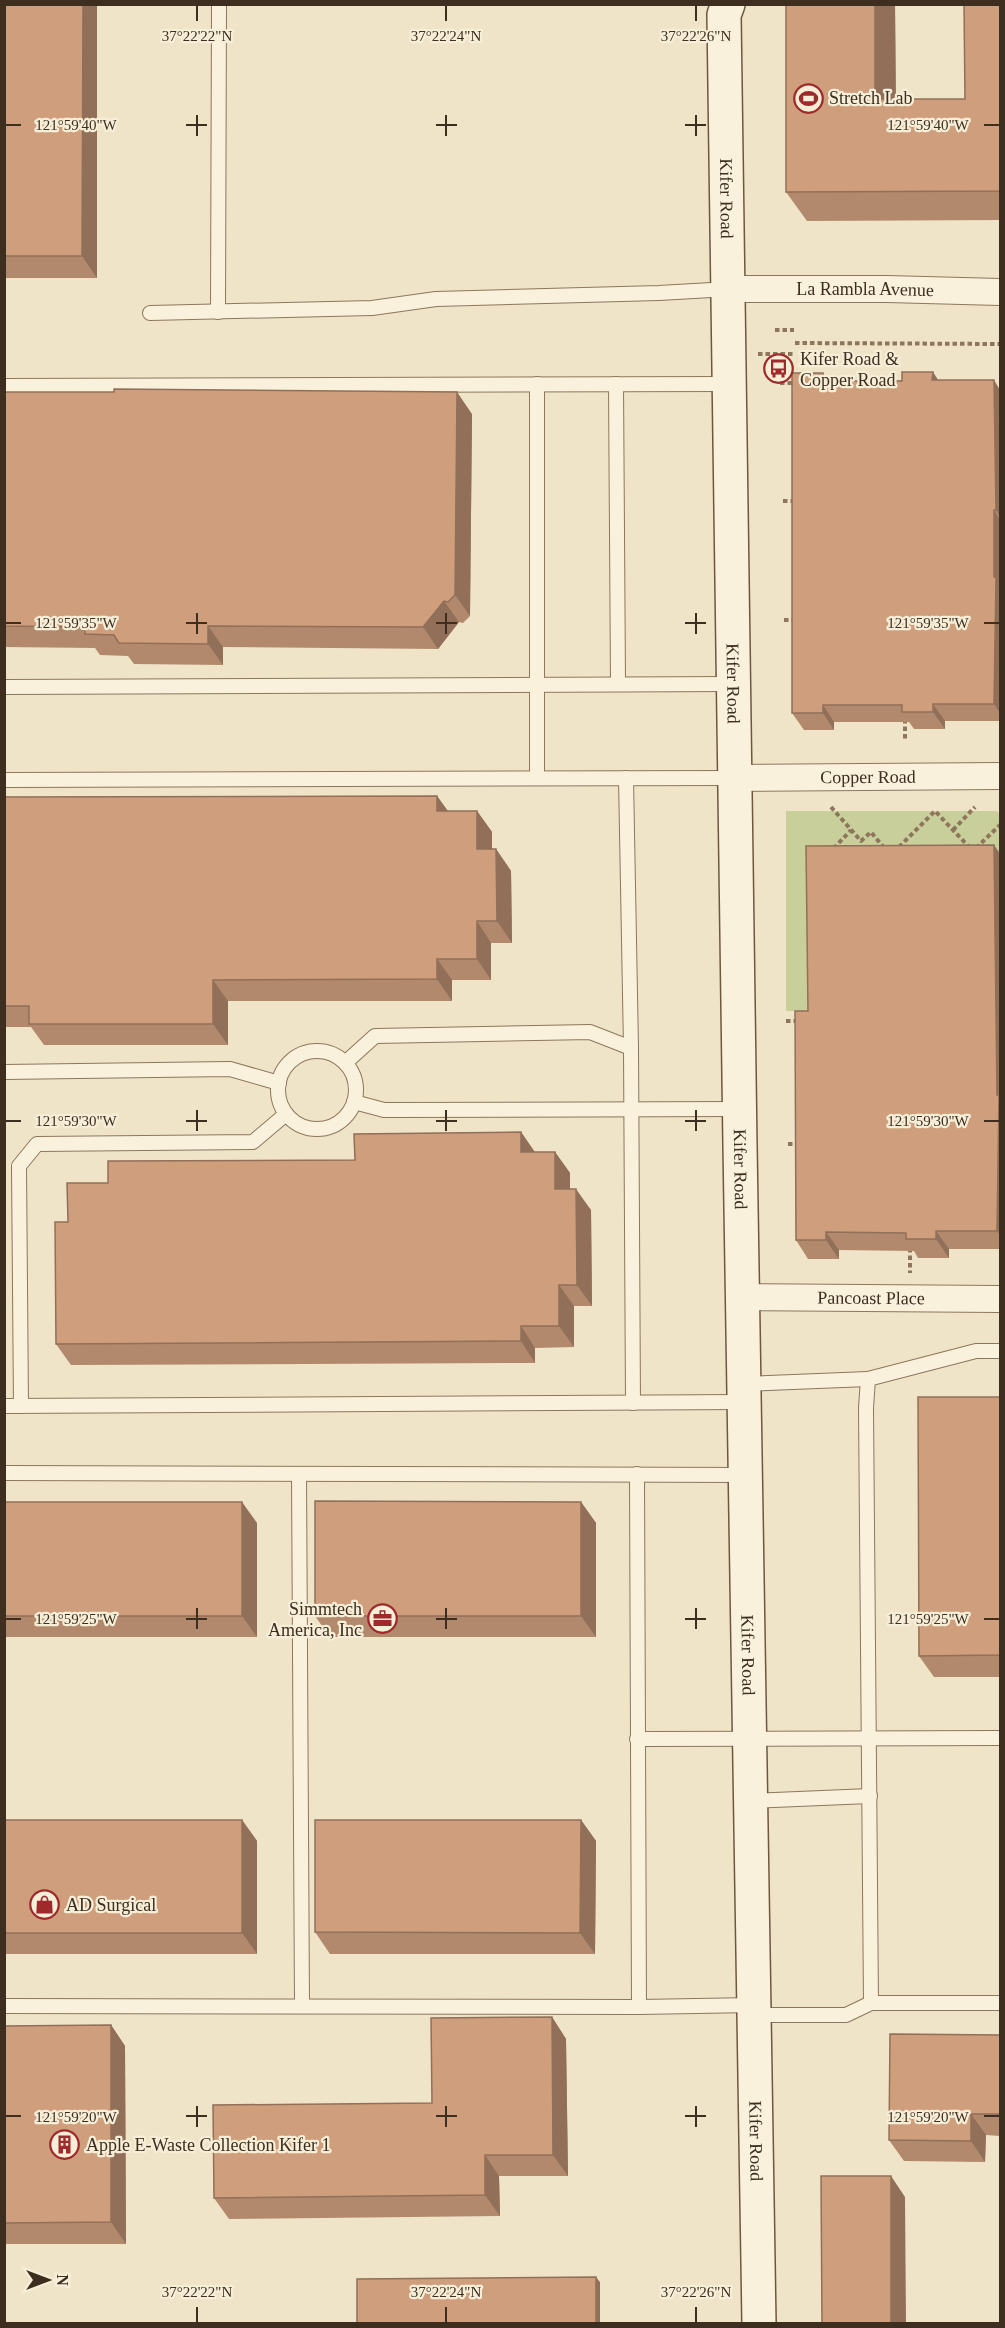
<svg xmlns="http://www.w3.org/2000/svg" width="1005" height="2328" font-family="'Times New Roman',serif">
  <rect width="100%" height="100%" fill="#f0e4c8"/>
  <!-- green -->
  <path fill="#c9cf9b" d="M 786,811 L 997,811 L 1000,815 L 1000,853 L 811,853 L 811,1011 L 786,1011 Z"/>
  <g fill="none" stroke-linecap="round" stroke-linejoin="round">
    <defs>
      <g id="lane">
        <path d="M 218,312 L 219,4"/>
        <path d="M 150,313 L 372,308 L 436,299 L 659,293 L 729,289"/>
        <path d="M 537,384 L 537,778"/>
        <path d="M 616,384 L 618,684"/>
        <path d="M 4,386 L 728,384"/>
        <path d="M 4,687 L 732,684"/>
        <path d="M 626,778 L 631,1048 L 633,1403"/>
        <path d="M 4,780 L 734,778"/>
        <circle cx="317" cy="1090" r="39"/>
        <path d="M 345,1063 L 375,1036 L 590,1032 L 631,1048"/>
        <path d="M 4,1072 L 230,1069 L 279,1083"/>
        <path d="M 354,1102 L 384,1110 L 738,1109"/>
        <path d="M 743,1384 L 868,1379"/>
        <path d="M 4,1406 L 744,1402"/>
        <path d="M 21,1406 L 19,1166 L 37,1144 L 253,1142 L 286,1114"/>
        <path d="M 4,1473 L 745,1475"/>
        <path d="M 299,1474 L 302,2005"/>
        <path d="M 637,1474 L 639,2007"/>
        <path d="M 637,1739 L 1000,1738"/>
        <path d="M 751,1801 L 870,1796"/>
        <path d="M 871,2003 L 866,1408 L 868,1379 L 976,1351 L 1000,1351"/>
        <path d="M 4,2006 L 639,2007 L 754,2005"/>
        <path d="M 754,2015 L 846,2015 L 871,2003 L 1000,2003"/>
      </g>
      <g id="street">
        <path id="s1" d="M 729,289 L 887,289 L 1000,292"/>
        <path id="s2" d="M 734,778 L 1000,776"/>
        <path id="s3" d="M 742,1297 L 1000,1299"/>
      </g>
      <g id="secondary">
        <path id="s4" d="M 728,4 L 724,15 C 734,785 746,1554 759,2324"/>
      </g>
    </defs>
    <!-- lane casing -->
    <use href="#lane" stroke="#8d765c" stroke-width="16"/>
    <!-- street casing -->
    <use href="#street" stroke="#8d765c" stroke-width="28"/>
    <!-- secondary casing -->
    <use href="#secondary" stroke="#6f573f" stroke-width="36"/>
    <!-- path -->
    <g stroke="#8d765c" stroke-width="4" stroke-dasharray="4.5 3" stroke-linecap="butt">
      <path d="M 775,330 L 794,330"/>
      <path d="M 795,343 L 1000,344"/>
      <path d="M 758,354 L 795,354"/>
      <path d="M 780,383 L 796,383"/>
      <path d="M 783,501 L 796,501"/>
      <path d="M 784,620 L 796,620"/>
      <path d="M 905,719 L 905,740"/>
      <path d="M 831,807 L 861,841 L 871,832 L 885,849"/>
      <path d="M 953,830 L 975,807"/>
      <path d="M 833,847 L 835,847 L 851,830"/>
      <path d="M 899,847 L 935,811 L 970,848"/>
      <path d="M 976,848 L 1000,825"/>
      <path d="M 786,1021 L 799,1021"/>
      <path d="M 788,1144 L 799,1144"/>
      <path d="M 910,1248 L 910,1273"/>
    </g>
    <!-- lane -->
    <use href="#lane" stroke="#faf1dc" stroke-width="14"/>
    <!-- street -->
    <use href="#street" stroke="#faf1dc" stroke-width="26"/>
    <!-- secondary -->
    <use href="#secondary" stroke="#faf1dc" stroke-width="33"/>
  </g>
  <!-- wall -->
  <g fill="#b2896c">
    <rect x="4" y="4" width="93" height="274"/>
    <path d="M 786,4 L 895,4 L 896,99 L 965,99 L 1000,4 L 1000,220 L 807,221 L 786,192 Z"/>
    <path d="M 938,380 L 1000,390 L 1000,721 L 945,721 L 945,729 L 914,729 L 909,722 L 834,722 L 834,730 L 804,730 L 792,713 L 828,381 Z"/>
    <path d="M 4,392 L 472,414 L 470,616 L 463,623 L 459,622 L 438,649 L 223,647 L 223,665 L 134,664 L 128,656 L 100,655 L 95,648 L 4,647 Z"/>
    <path d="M 437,796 L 448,811 L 477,811 L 492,832 L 492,849 L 496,849 L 511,871 L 512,943 L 491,943 L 491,980 L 452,980 L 452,1001 L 228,1001 L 228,1045 L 44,1045 L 31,1027 L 4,1027 L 4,797 Z"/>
    <path d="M 994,845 L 1000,854 L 1000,1249 L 949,1249 L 949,1258 L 918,1258 L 914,1251 L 839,1250 L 839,1259 L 808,1259 L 796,1240 L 808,1011 Z"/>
    <path d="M 521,1132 L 535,1152 L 555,1152 L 570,1173 L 570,1189 L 591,1210 L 592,1306 L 574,1306 L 574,1347 L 535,1348 L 535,1363 L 71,1365 L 56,1344 L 68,1222 L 108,1183 L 355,1160 Z"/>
    <path d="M 1000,1397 L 1000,1677 L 934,1677 L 919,1656 Z"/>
    <path d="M 4,1502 L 257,1523 L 257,1637 L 4,1637 Z"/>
    <path d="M 581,1502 L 596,1523 L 596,1637 L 330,1637 L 315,1616 Z"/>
    <path d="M 4,1820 L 242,1820 L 257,1841 L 257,1954 L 4,1954 Z"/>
    <path d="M 581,1820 L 596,1841 L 595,1954 L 330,1954 L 315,1932 Z"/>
    <path d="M 552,2017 L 566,2039 L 568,2176 L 499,2176 L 500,2216 L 229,2219 L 214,2198 L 432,2103 Z"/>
    <path d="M 111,2025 L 125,2046 L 126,2244 L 4,2244 L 4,2026 Z"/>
    <path d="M 1000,2035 L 1000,2136 L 986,2135 L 985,2162 L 904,2161 L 889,2140 Z"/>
  </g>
  <!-- shaded-wall -->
  <g fill="#916f58">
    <path d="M 83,4 L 97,4 L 97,278 L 82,256 Z"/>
    <path d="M 875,4 L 895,4 L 896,128 L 875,99 Z"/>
    <path d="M 933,372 L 944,389 L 932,380 Z"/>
    <path d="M 823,373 L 834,390 L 823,381 Z"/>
    <path d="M 994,380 L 1000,390 L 1000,517 L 996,510 Z"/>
    <path d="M 457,392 L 472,414 L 470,616 L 455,595 Z"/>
    <path d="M 994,510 L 1000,520 L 1000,713 L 994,704 Z"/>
    <path d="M 444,601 L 459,622 L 438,649 L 423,627 Z"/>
    <path d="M 208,626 L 223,647 L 223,665 L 208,644 Z"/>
    <path d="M 933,704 L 945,721 L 945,729 L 933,712 Z"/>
    <path d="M 823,705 L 834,722 L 834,730 L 823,713 Z"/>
    <path d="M 437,796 L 452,817 L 437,811 Z"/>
    <path d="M 477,811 L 492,832 L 492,871 L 477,849 Z"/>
    <path d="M 994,845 L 1000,854 L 1000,1236 L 997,1231 Z"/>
    <path d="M 496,849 L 511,871 L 512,943 L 497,921 Z"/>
    <path d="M 477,921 L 491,943 L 491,980 L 477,959 Z"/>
    <path d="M 437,959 L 452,980 L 452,1001 L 437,979 Z"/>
    <path d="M 213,980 L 228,1001 L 228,1045 L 213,1024 Z"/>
    <path d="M 521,1132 L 536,1154 L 521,1152 Z"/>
    <path d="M 555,1152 L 570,1173 L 570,1210 L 555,1189 Z"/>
    <path d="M 576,1189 L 591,1210 L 592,1306 L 577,1285 Z"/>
    <path d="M 936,1231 L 949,1249 L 949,1258 L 936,1239 Z"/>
    <path d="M 826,1232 L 839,1250 L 839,1259 L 826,1240 Z"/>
    <path d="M 559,1285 L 574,1306 L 574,1347 L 559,1326 Z"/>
    <path d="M 521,1326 L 535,1348 L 535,1363 L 521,1341 Z"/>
    <path d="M 242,1502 L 257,1523 L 257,1637 L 242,1616 Z"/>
    <path d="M 581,1502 L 596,1523 L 596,1637 L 581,1616 Z"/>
    <path d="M 242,1820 L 257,1841 L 257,1954 L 242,1933 Z"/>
    <path d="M 581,1820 L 596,1841 L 595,1954 L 580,1933 Z"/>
    <path d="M 552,2017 L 566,2039 L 568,2176 L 553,2155 Z"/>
    <path d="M 111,2025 L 125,2046 L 126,2244 L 111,2222 Z"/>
    <path d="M 971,2114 L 986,2135 L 985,2162 L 971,2141 Z"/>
    <path d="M 485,2155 L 499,2176 L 500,2216 L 485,2195 Z"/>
    <path d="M 891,2176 L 905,2197 L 906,2324 L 891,2324 Z"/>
    <path d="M 596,2277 L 600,2282 L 600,2324 L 596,2324 Z"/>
  </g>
  <!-- building -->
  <g fill="#cf9f7d" stroke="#916f58" stroke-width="1.5">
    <path d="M 4,4 L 83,4 L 82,256 L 4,256 Z"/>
    <path d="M 786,4 L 875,4 L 875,99 L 965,99 L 964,4 L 1000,4 L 1000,191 L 786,192 Z"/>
    <path d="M 902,372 L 933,372 L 932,380 L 994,380 L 996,510 L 994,510 L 994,577 L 996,577 L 994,704 L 933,704 L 933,712 L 902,712 L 902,705 L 823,705 L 823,713 L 792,713 L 792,373 L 823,373 L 823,381 L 902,381 Z"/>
    <path d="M 114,389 L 457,392 L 455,595 L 448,602 L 444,601 L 423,627 L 208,626 L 208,644 L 119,643 L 114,635 L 85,634 L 85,627 L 4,626 L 4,392 L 114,392 Z"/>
    <path d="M 437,796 L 437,811 L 477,811 L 477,849 L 496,849 L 497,921 L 477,921 L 477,959 L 437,959 L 437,979 L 213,980 L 213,1024 L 29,1024 L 29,1006 L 4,1006 L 4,797 Z"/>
    <path d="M 994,845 L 997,1095 L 999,1095 L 997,1231 L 936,1231 L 936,1239 L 906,1239 L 906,1233 L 826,1232 L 826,1240 L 796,1240 L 795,1011 L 808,1011 L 806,846 Z"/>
    <path d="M 521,1132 L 521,1152 L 555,1152 L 555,1189 L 576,1189 L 577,1285 L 559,1285 L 559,1326 L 521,1326 L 521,1341 L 56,1344 L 55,1222 L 68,1222 L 67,1183 L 108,1183 L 108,1161 L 355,1160 L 354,1134 Z"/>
    <path d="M 918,1397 L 1000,1397 L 1000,1655 L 919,1656 Z"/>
    <path d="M 315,1501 L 581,1502 L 581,1616 L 315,1616 Z"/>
    <rect x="4" y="1502" width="238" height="114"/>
    <rect x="4" y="1820" width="238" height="113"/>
    <path d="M 315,1820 L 581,1820 L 580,1933 L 315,1932 Z"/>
    <path d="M 552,2017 L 553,2155 L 485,2155 L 485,2195 L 214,2198 L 213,2105 L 432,2103 L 431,2018 Z"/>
    <path d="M 111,2025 L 111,2222 L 4,2223 L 4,2026 Z"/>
    <path d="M 890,2034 L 1000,2035 L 1000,2114 L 971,2114 L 971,2141 L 889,2140 Z"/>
    <path d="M 821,2176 L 891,2176 L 891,2324 L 822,2324 Z"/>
    <path d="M 596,2277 L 596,2324 L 357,2324 L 357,2279 Z"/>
  </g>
  <!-- ticks -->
  <path fill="none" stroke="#3d2e20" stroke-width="2" d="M 197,6 L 197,21M 446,6 L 446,21M 696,6 L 696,21M 197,115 L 197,136M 446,115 L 446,136M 696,115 L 696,136M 6,125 L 21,125M 186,125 L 207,125M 436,125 L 457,125M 685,125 L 706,125M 984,125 L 999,125M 197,613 L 197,634M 446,613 L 446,634M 696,613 L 696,634M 6,623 L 21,623M 186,623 L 207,623M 436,623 L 457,623M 685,623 L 706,623M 984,623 L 999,623M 197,1110 L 197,1131M 446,1110 L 446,1131M 696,1110 L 696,1131M 6,1121 L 21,1121M 186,1121 L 207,1121M 436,1121 L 457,1121M 685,1121 L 706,1121M 984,1121 L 999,1121M 197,1608 L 197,1629M 446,1608 L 446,1629M 696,1608 L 696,1629M 6,1619 L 21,1619M 186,1619 L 207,1619M 436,1619 L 457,1619M 685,1619 L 706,1619M 984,1619 L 999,1619M 197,2106 L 197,2127M 446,2106 L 446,2127M 696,2106 L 696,2127M 6,2116 L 21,2116M 186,2116 L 207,2116M 436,2116 L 457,2116M 685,2116 L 706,2116M 984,2116 L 999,2116M 197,2307 L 197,2322M 446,2307 L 446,2322M 696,2307 L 696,2322"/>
  <!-- icons -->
  <defs>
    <symbol id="stadium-ring" viewBox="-11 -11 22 22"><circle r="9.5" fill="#f7eed8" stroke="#9e2a2b" stroke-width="1.5"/><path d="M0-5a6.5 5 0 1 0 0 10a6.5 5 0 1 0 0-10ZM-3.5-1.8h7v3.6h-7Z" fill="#9e2a2b"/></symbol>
    <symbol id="bus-ring" viewBox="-11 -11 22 22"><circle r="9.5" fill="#f7eed8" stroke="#9e2a2b" stroke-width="1.5"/><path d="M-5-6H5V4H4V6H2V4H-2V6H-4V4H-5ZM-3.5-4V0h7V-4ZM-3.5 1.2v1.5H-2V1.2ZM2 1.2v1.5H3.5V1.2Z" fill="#9e2a2b"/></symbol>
    <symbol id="office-ring" viewBox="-11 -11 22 22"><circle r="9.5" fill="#f7eed8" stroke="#9e2a2b" stroke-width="1.5"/><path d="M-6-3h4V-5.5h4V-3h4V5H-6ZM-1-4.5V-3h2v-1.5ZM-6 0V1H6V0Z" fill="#9e2a2b"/></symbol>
    <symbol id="shop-ring" viewBox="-11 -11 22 22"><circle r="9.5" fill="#f7eed8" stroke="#9e2a2b" stroke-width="1.5"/><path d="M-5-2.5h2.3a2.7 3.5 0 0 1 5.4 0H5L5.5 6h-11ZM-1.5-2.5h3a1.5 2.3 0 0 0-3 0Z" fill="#9e2a2b"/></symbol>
    <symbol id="building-ring" viewBox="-11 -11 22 22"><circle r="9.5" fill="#f7eed8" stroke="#9e2a2b" stroke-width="1.5"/><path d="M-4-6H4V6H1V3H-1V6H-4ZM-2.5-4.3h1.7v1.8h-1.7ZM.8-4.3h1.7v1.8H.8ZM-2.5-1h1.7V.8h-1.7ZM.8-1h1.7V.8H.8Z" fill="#9e2a2b"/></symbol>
  </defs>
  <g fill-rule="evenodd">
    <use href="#stadium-ring" x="792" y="82" width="33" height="33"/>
    <use href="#bus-ring" x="762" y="352" width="33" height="33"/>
    <use href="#office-ring" x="366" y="1602" width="33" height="33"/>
    <use href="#shop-ring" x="28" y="1888" width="33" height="33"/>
    <use href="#building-ring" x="48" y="2128" width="33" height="33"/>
  </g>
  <g text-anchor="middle" stroke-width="4.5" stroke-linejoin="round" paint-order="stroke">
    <!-- poi labels -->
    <g font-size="18" fill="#3d2e20" stroke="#f7eed8" text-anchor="start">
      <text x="829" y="104">Stretch Lab</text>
      <text x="800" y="365">Kifer Road &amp;<tspan x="800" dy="21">Copper Road</tspan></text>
      <text x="362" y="1615" text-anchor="end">Simmtech<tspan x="362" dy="21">America, Inc</tspan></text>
      <text x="66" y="1911">AD Surgical</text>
      <text x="86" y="2151">Apple E-Waste Collection Kifer 1</text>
    </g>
    <!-- street labels -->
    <g font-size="18" fill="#3d2e20" stroke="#f7eed8">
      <text dy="6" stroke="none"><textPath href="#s4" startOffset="195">Kifer Road</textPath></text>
      <text dy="6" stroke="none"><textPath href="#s1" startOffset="136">La Rambla Avenue</textPath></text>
      <text dy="6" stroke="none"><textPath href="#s4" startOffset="680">Kifer Road</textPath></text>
      <text dy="6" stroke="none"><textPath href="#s2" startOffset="134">Copper Road</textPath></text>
      <text dy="6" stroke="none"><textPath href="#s4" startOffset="1166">Kifer Road</textPath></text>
      <text dy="6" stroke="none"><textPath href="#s3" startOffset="129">Pancoast Place</textPath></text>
      <text dy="6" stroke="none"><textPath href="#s4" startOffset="1652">Kifer Road</textPath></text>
      <text dy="6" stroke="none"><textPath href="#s4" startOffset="2138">Kifer Road</textPath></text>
    </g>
  </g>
  <g font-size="15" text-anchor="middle" fill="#3d2e20" stroke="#f7eed8" stroke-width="4.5" stroke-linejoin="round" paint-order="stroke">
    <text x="197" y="41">37°22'22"N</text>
    <text x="446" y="41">37°22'24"N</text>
    <text x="696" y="41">37°22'26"N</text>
    <text x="928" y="130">121°59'40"W</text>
    <text x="76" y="130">121°59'40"W</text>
    <text x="928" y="628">121°59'35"W</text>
    <text x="76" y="628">121°59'35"W</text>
    <text x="76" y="1126">121°59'30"W</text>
    <text x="928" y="1126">121°59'30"W</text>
    <text x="928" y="1624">121°59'25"W</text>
    <text x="76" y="1624">121°59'25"W</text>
    <text x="76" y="2122">121°59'20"W</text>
    <text x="928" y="2122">121°59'20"W</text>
    <text x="197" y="2297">37°22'22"N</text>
    <text x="446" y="2297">37°22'24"N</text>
    <text x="696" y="2297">37°22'26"N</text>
  </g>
  <!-- border -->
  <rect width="1005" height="2328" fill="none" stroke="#3d2e20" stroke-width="12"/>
  <!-- north arrow -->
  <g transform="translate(48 2280) rotate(90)" stroke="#f7eed8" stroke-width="4.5" paint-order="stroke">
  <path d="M0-4.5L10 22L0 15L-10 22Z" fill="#3d2e20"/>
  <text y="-9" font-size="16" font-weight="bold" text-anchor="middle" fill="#3d2e20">N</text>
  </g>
</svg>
